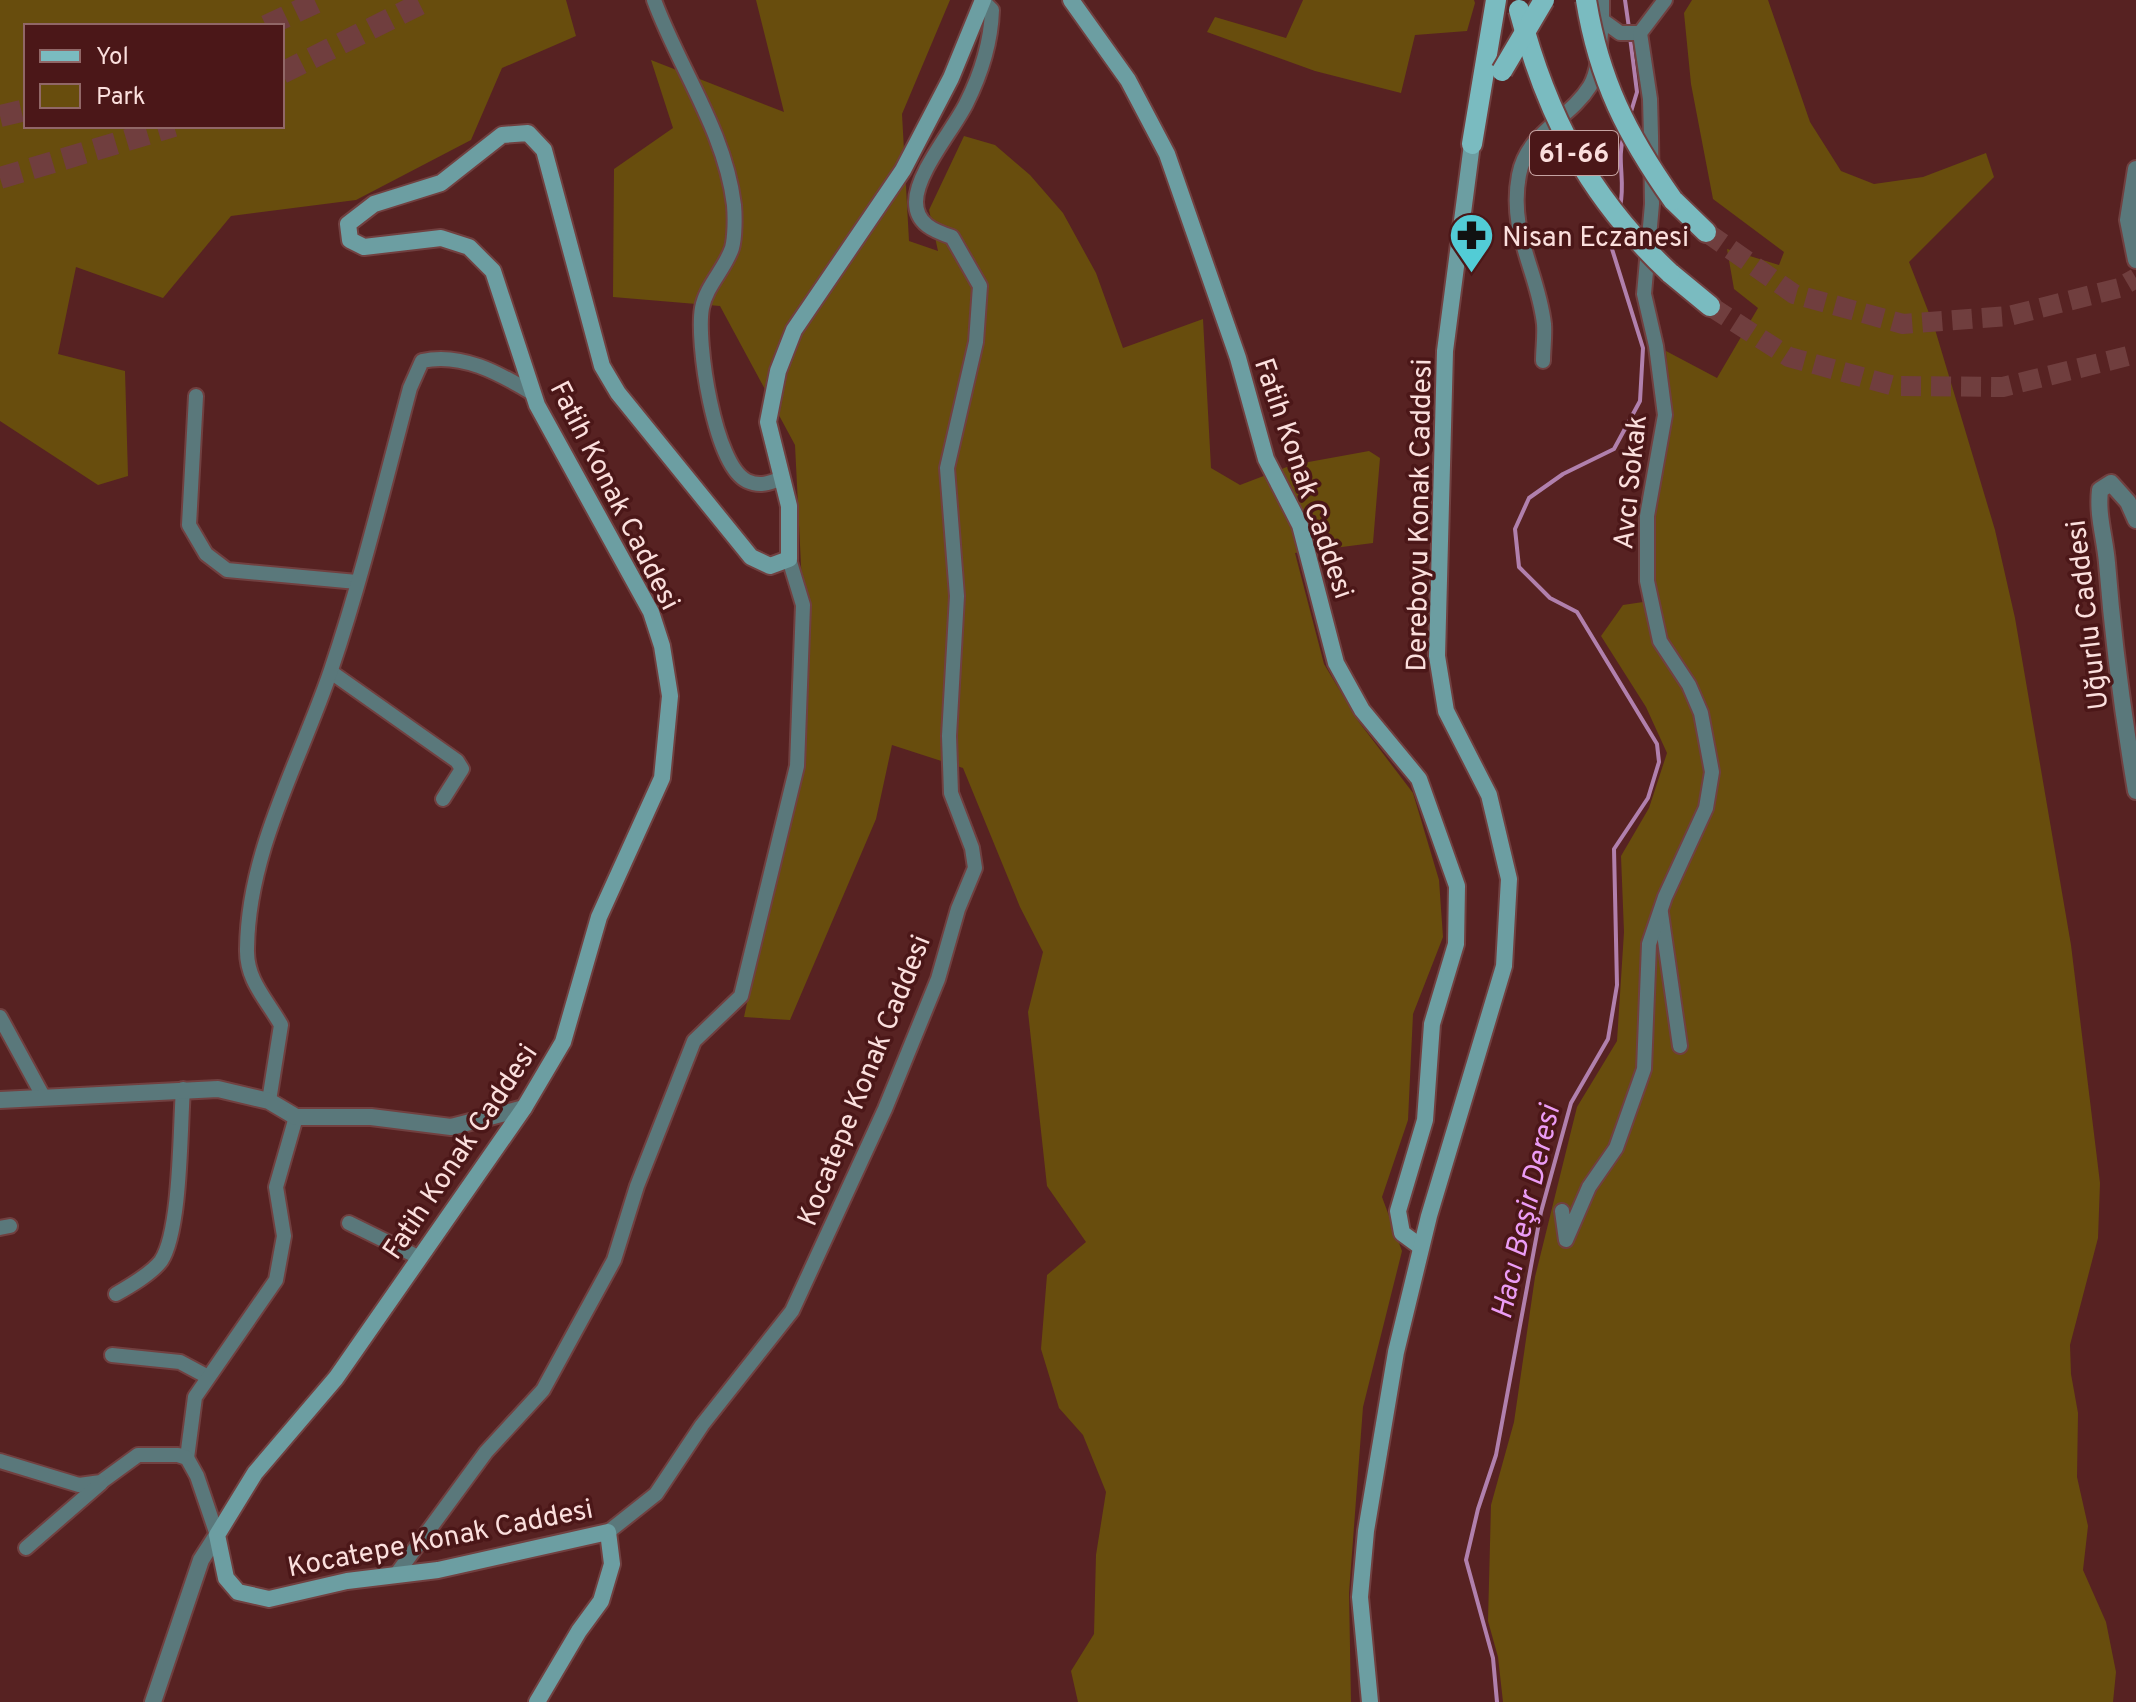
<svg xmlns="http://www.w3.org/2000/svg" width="2136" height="1702" font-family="Overpass,sans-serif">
  <rect width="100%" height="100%" fill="#572222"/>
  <!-- green -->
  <g fill="#684d0d" fill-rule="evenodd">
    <path d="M 0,0 L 566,0 L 576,36 L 502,68 L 471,140 L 356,200 L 231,216 L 163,298 L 76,267 L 58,354 L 125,371 L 128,476 L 98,485 L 0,421 ZM 26,26 L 282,26 L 282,126 L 26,126 Z"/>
    <path d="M 756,0 L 950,0 L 902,114 L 909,241 L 938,251 L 929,210 L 964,136 L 995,145 L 1030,175 L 1063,213 L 1096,273 L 1123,348 L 1203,319 L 1211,468 L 1240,485 L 1292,465 L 1369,451 L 1380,458 L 1373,543 L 1295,553 L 1324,664 L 1359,722 L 1413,793 L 1439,880 L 1443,937 L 1413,1014 L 1408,1120 L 1382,1197 L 1402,1251 L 1363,1407 L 1349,1593 L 1351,1702 L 1078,1702 L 1071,1671 L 1094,1634 L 1096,1555 L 1106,1492 L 1083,1435 L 1059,1408 L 1041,1349 L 1047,1275 L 1086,1242 L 1047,1186 L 1028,1012 L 1043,952 L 1020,907 L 963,768 L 892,745 L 876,819 L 790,1020 L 744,1017 L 797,766 L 803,605 L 795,445 L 720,306 L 613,297 L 614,169 L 673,128 L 651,60 L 784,112 Z"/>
    <path d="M 1303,0 L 1474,0 L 1475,3 L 1467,31 L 1415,35 L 1401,93 L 1315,71 L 1207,32 L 1215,17 L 1286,38 Z"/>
    <path d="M 1692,0 L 1768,0 L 1810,122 L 1841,171 L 1874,184 L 1923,177 L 1986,153 L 1994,177 L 1909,262 L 1934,326 L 1995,530 L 2015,618 L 2071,945 L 2100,1183 L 2098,1238 L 2070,1345 L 2071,1374 L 2078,1413 L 2077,1477 L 2088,1526 L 2083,1570 L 2106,1622 L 2116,1672 L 2113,1702 L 1503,1702 L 1498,1657 L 1488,1621 L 1491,1505 L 1514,1422 L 1535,1277 L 1577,1107 L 1617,1041 L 1624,932 L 1621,856 L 1649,808 L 1667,753 L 1646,707 L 1601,636 L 1623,605 L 1643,602 L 1653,591 L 1652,513 L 1669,413 L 1666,351 L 1717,378 L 1758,308 L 1734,289 L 1727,249 L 1779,265 L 1784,252 L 1713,199 L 1691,84 L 1684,13 Z"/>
  </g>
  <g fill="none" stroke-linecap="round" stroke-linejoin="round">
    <!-- stream -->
    <g stroke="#b180ad" stroke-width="4">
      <path d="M 1625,0 L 1629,28"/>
      <path d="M 1630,115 L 1637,92 L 1630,37"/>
      <path d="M 1620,207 C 1626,180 1616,161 1624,134"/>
      <path d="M 1497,1702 L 1493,1658 L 1466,1560 L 1478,1509 L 1496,1455 L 1541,1212 L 1571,1103 L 1608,1039 L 1617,985 L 1614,849 L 1648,798 L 1659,762 L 1657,744 L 1577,612 L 1550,598 L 1519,567 L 1515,529 L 1529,498 L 1563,474 L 1614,449 L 1640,401 L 1643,348 L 1612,249 L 1616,228"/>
    </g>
    <!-- primary-tunnel -->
    <g stroke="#703e3e" stroke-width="20" stroke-dasharray="20 10" stroke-linecap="butt">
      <path d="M 1706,232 L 1794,294 L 1903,324 L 2009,316 L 2119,288 L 2136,278"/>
      <path d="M 1710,306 L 1789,357 L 1894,386 L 2003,387 L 2136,354"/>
    </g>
    <!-- trunk-tunnel -->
    <g stroke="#703e3e" stroke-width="22" stroke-dasharray="22 11" stroke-linecap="butt">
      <path d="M 266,26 L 321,0"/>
      <path d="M 282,73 L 428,0"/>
      <path d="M 0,116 L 26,110"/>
      <path d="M 0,178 L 174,126"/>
    </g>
    <defs>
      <g id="minor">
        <path d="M 654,0 C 679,68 725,131 734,205 C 735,216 735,237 732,248 C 725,269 706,286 702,308 C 696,341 714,465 747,481 C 760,487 770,483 782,478"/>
        <path d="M 1602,0 L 1602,20"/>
        <path d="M 1543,361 C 1543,349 1545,336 1544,324 C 1538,271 1508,233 1519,175 C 1527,132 1569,120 1590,86 C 1600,68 1600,41 1602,20 L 1620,33 L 1640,33"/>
        <path d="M 196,396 L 189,525 L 206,554 L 227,570 L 357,582"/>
        <path d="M 331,672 L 457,761 L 462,769 L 443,799"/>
        <path d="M 1661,913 L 1680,1046"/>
        <path d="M 0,1017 L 43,1096"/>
        <path d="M 269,1101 L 281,1025 C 267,1000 246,980 247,949 C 248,850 300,762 331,670 C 362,578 385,482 410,388 L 422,361 C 461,352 499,373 532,393"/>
        <path d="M 1562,1211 L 1566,1240 L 1589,1187 L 1616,1148 L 1644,1069 L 1649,944 L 1665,897 L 1706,808 L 1712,772 L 1701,713 L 1689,685 L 1660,641 L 1647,581 L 1647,516 L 1665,415 L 1656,346 L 1644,294 L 1652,204 L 1651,136 L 1650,99 L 1640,33 L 1665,0"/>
        <path d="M 349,1223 L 420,1258"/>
        <path d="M 0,1228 L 10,1226"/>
        <path d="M 116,1294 C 130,1286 151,1274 161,1261 C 181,1231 180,1129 183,1089"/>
        <path d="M 112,1355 L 180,1362 L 208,1377"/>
        <path d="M 187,1458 L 195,1397 L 276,1280 L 284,1236 L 276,1187 L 296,1117"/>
        <path d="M 0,1461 L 79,1485 L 101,1482 L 138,1455 L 178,1455 L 187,1458 L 197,1476 L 217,1535"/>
        <path d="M 608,1532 L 656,1494 L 702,1425 L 792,1311 L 885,1109 L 938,979 L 958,909 L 975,868 L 972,848 L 951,793 L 949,736 L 957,596 L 947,468 L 976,342 L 980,286 L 952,237 C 934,231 916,224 916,202 C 916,173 953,130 966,104 C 981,74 991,43 992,10 L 982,0"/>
        <path d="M 26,1548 L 101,1483"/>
        <path d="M 398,1572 L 486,1452 L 543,1390 L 614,1260 L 637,1186 L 694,1041 L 741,996 L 797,766 L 803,605 L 789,559"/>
      </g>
      <g id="tertiary">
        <path d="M 2136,169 L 2128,220 L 2136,260"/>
        <path d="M 2136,520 L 2128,502 L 2111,483 L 2100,490 C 2097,516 2105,538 2107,563 C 2113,640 2123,715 2136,791"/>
        <path d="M 0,1100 L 218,1089 L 269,1101 L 296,1117 L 371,1117 L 451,1127 L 524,1108"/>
        <path d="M 153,1702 L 201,1560 L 217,1535"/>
      </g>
      <g id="secondary">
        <path d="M 1071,0 L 1128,80 L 1167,154 L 1238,358 L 1266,459 L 1300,525 L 1336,663 L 1362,710 L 1419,779 L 1457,886 L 1456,944 L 1432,1024 L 1425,1120 L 1398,1211 L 1402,1233 L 1421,1247"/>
        <path d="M 537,1702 L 579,1631 L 601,1601 L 612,1564 L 608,1532 L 438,1570 L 347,1581 L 269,1599 L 238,1592 L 226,1578 L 217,1535 L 255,1473 L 336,1378 L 524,1108 L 563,1042 L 599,917 L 662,778 L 670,696 L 662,646 L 651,612 L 537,405 L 493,271 L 469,247 L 441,238 L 364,247 L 350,240 L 348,224 L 374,204 L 441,183 L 502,135 L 528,133 L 544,150 L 602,366 L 618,393 L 751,557 L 770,566 L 789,559 L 789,506 L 768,422 L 778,371 L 794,330 L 903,170 L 951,78 L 983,0"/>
        <path d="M 1370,1702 L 1360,1597 L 1366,1531 L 1396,1352 L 1429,1216 L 1504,966 L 1509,879 L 1489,795 L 1446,711 L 1437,656 L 1445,351 L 1472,144"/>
      </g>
      <g id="primary">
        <path d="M 1472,144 L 1496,0"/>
        <path d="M 1673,200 L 1706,232"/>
        <path d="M 1670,273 L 1710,306"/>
      </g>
    </defs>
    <!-- minor casing -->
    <use href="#minor" stroke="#714040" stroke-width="18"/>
    <!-- tertiary casing -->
    <use href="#tertiary" stroke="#714040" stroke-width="20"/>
    <!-- secondary casing -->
    <use href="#secondary" stroke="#714040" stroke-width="20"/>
    <!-- primary casing -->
    <use href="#primary" stroke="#714040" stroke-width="24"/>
    <!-- minor -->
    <use href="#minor" stroke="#5a787b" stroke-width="14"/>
    <!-- tertiary -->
    <use href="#tertiary" stroke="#5a787b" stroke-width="16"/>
    <!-- secondary -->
    <use href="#secondary" stroke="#6c9ea2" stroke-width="16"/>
    <!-- primary -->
    <use href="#primary" stroke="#7abbc0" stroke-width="20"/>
    <defs>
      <g id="primary-bridge">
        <path d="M 1586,0 C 1599,80 1627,135 1673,200"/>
        <path d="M 1519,10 C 1547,117 1589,197 1670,273"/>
        <path d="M 1502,71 L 1544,0"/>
      </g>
    </defs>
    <!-- primary-bridge casing -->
    <use href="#primary-bridge" stroke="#714040" stroke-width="24" stroke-linecap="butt"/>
    <!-- primary-bridge -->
    <use href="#primary-bridge" stroke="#7abbc0" stroke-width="20"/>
  </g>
  <!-- icons -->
  <defs>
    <symbol id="pharmacy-pin" viewBox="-11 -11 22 30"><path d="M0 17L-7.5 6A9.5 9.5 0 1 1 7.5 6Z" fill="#52ccd6" stroke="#4b1718"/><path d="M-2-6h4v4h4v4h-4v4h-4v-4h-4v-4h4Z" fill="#111"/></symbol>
  </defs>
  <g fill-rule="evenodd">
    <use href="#pharmacy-pin" x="1446" y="210" width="51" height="69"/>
  </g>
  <g text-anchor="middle" stroke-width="7" stroke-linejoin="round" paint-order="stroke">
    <!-- shield labels -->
    <rect fill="#4b1718" stroke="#c6a3a2" stroke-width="2" x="1530" y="131" width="88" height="44" rx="6"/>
    <g font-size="26" font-weight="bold" fill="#fbdfdd">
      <text x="1574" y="162">61-66</text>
    </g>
    <!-- poi labels -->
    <g font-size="28" fill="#fbdfdd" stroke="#4b1718" text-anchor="start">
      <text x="1502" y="246">Nisan Eczanesi</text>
    </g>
    <!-- street labels -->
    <g font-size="28" fill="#fbdfdd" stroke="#4b1718">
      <text transform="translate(1305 478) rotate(71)" y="10">Fatih Konak Caddesi</text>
      <text transform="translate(1629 482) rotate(-84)" y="10">Avcı Sokak</text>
      <text transform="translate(616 495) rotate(63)" y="10">Fatih Konak Caddesi</text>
      <text transform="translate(1418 515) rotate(-89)" y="10">Dereboyu Konak Caddesi</text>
      <text transform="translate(2086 615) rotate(-97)" y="10">Uğurlu Caddesi</text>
      <text transform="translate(863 1080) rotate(-68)" y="10">Kocatepe Konak Caddesi</text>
      <text transform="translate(459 1151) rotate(-56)" y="10">Fatih Konak Caddesi</text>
      <text transform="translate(440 1537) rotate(-11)" y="10">Kocatepe Konak Caddesi</text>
    </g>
    <!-- water labels -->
    <g font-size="30" font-style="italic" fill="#eb9cf5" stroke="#4b1718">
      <text transform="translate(1525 1212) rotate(-77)" y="10">Hacı Beşir Deresi</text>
    </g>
  </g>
  <!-- legend -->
  <rect x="24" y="24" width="260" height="104" fill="#4b1718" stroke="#916767" stroke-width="2"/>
  <rect x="40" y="50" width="40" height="12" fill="#7abbc0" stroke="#916767" stroke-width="2"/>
  <text x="96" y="64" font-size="24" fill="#fbdfdd">Yol</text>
  <rect x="40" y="84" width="40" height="24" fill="#684d0d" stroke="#916767" stroke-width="2"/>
  <text x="96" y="104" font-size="24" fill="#fbdfdd">Park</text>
</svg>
